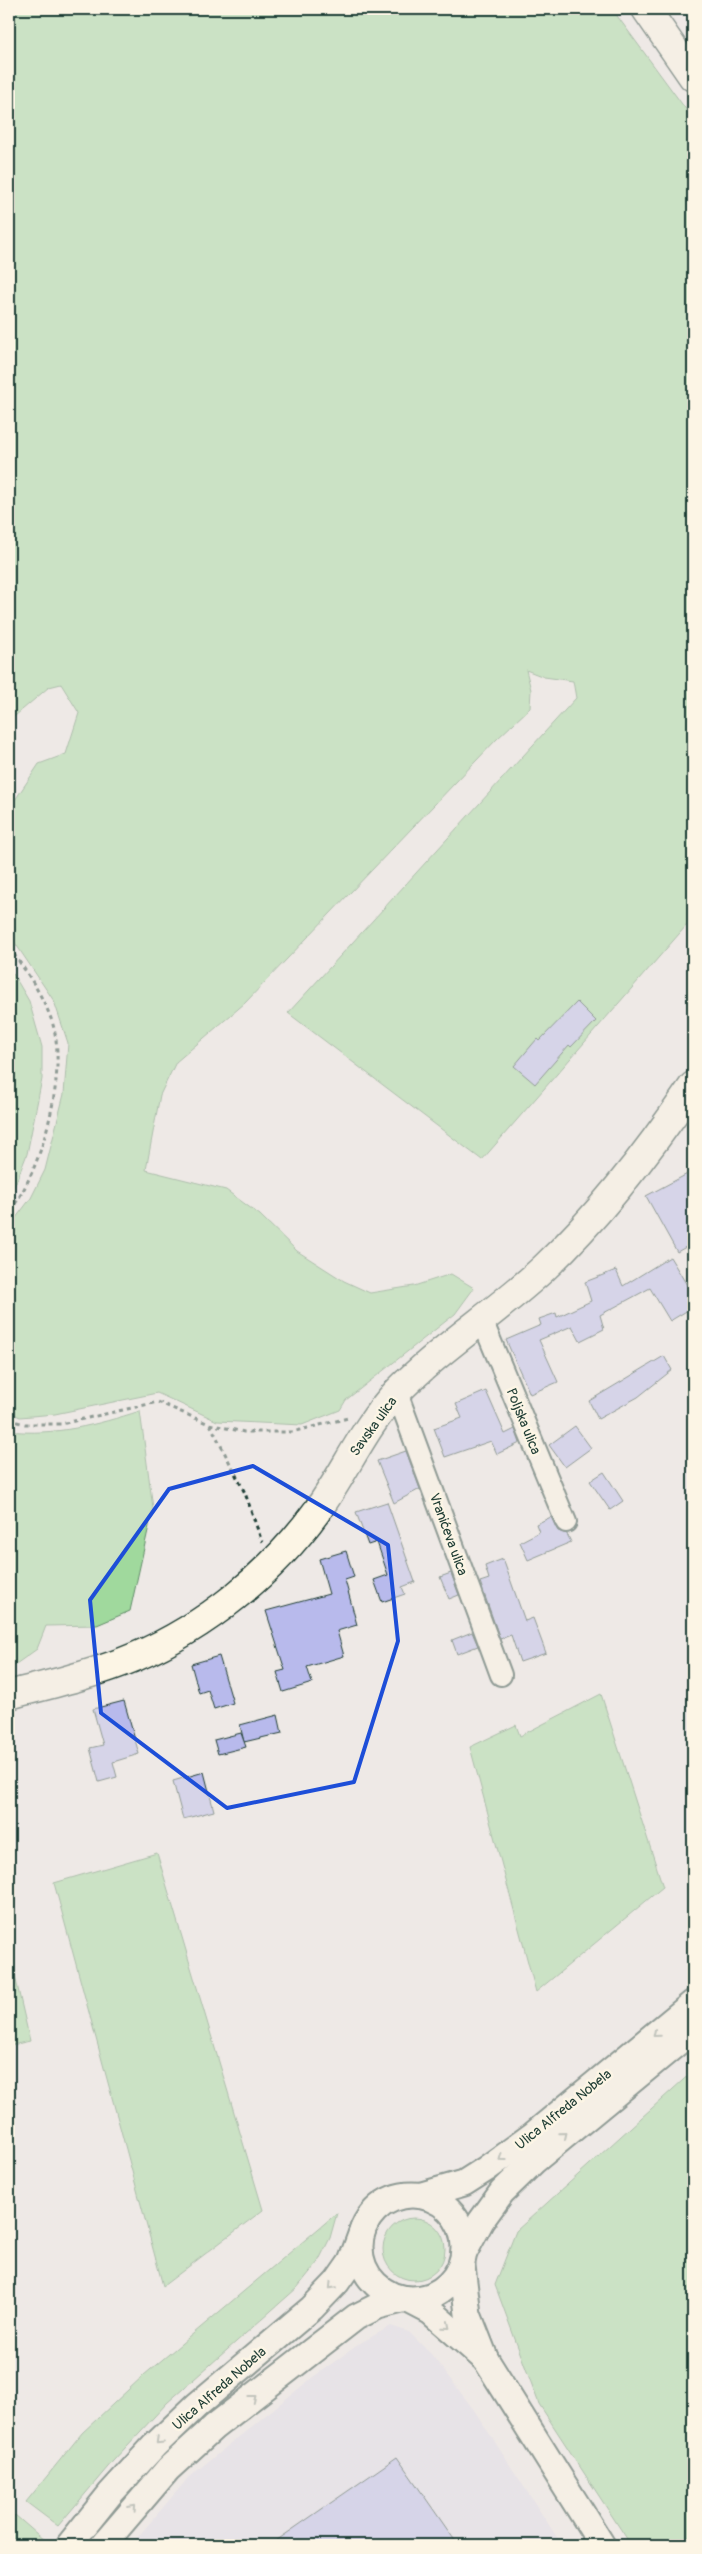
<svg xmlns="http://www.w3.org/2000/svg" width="702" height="2554" font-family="Pangolin,sans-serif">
  <rect width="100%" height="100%" fill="#eee9e6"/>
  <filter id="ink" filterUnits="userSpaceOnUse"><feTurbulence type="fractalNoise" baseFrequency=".02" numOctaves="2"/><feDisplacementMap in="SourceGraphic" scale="10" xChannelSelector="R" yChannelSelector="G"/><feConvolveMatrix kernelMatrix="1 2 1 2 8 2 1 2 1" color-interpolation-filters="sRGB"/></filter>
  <g filter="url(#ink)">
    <!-- built -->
    <path fill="#dedbe8" d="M 391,2326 L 409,2332 L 431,2354 L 474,2410 L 562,2545 L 131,2545 L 189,2477 L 313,2377 L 362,2342 Z"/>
    <!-- green -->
    <g fill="#a0d99d" stroke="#608b68">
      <path d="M 9,9 L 612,9 L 693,119 L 693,918 L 482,1160 L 288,1013 L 576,698 L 573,681 L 544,677 L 526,670 L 531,690 L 530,708 L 497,739 L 245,1003 L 176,1062 L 160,1095 L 146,1170 L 226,1190 L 260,1215 L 297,1251 L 344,1281 L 370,1293 L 414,1286 L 451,1274 L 474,1288 L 455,1314 L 346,1400 L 340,1410 L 302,1425 L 217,1421 L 157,1393 L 55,1414 L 20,1417 L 9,1412 L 9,1227 L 31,1198 L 45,1170 L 64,1094 L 68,1043 L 54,1001 L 9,934 L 9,809 L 39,764 L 66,754 L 79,713 L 61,684 L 49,687 L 9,721 Z"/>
      <path d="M 9,967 L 29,1001 L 42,1047 L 42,1079 L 27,1154 L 9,1200 Z"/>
      <path d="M 140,1411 L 153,1508 L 130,1611 L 97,1625 L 46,1626 L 37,1649 L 9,1669 L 9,1431 C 55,1436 96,1425 140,1411 Z"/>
      <path d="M 601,1694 L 663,1887 L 536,1992 L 470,1747 L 516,1725 L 520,1736 Z"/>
      <path d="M 157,1853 L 263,2210 L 163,2286 L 54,1883 Z"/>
      <path d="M 10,1954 L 30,2041 L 12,2045 L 9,2031 Z"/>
      <path d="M 693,2071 L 693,2545 L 631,2545 L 539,2404 L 495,2285 L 516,2231 Z"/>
      <path d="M 337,2213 L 330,2238 L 318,2262 L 297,2288 L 167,2403 L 113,2461 L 58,2526 L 26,2502 L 82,2433 L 144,2375 Z"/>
      <circle cx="414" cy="2249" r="31"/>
      <path d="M 15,2515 L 45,2541 L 41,2545 L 9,2545 L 9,2523 Z"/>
    </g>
    <!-- building -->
    <g fill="#b8baec" stroke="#1f3d34">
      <path d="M 577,1002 L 596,1021 L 571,1047 L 569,1045 L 535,1084 L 514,1066 L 537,1039 L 539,1041 Z"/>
      <path d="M 693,1171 L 693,1243 L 677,1252 L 646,1196 Z"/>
      <path d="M 670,1257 L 693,1295 L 693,1307 L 670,1321 L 650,1288 L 600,1315 L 604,1329 L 580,1341 L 572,1326 L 539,1340 L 558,1382 L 530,1394 L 506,1340 L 541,1325 L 539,1319 L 556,1313 L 557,1317 L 591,1301 L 585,1282 L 616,1270 L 623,1286 Z"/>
      <path d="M 664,1356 L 672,1370 L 638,1397 L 598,1419 L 589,1401 Z"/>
      <path d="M 486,1391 L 505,1434 L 515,1429 L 520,1443 L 497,1454 L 491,1441 L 445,1457 L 434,1428 L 462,1418 L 456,1404 Z"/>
      <path d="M 575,1426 L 591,1448 L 565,1467 L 549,1445 Z"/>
      <path d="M 406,1451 L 420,1489 L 394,1503 L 377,1461 Z"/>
      <path d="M 604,1472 L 623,1501 L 610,1510 L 590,1481 Z"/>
      <path d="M 387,1502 L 415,1582 L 402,1587 L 405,1594 L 382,1602 L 374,1580 L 388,1575 L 377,1542 L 368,1545 L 356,1512 Z"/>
      <path d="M 551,1517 L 558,1531 L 567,1534 L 571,1542 L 528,1560 L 520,1542 L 539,1532 L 536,1524 Z"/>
      <path d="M 346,1551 L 354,1577 L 345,1580 L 357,1625 L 337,1631 L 344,1656 L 307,1667 L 312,1683 L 283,1692 L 277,1672 L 285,1670 L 266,1611 L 329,1594 L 319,1559 Z"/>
      <path d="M 503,1559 L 525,1621 L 533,1618 L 546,1653 L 520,1662 L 511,1635 L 500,1639 L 480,1582 L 489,1579 L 485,1566 Z"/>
      <path d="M 451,1573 L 459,1595 L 449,1599 L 440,1577 Z"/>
      <path d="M 472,1632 L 478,1646 L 457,1654 L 452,1640 Z"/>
      <path d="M 219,1656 L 233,1703 L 214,1709 L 208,1690 L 199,1693 L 191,1664 Z"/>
      <path d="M 124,1701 L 139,1754 L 113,1762 L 117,1777 L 99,1782 L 90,1748 L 103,1745 L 93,1709 Z"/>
      <path d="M 278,1715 L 282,1733 L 244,1742 L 240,1725 Z"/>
      <path d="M 241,1733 L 246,1747 L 218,1754 L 214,1740 Z"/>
      <path d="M 204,1772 L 214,1811 L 183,1819 L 173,1781 Z"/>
      <path d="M 397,2457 L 458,2545 L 270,2545 Z"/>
    </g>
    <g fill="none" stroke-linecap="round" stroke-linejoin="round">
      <defs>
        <g id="minor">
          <path d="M 482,1320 L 566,1522"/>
          <path d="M 397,1393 L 501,1675"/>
        </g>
        <g id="tertiary">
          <circle cx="412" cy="2247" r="52"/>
          <path d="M 422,2195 L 464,2183 L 486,2169 L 533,2135 L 693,2003"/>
          <path d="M 465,2251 L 481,2221 L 502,2192 L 534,2161 L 693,2030"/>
          <path d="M 462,2266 L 468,2314 L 486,2360 L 602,2545"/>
          <path d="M 69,2545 L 110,2494 L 154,2446 L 197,2405 L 312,2308 L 337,2282 L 351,2262 L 363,2229"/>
          <path d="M 103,2545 L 168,2469 L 214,2427 L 356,2317 L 378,2306 L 406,2299 L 431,2312 L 486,2360"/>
        </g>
        <g id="secondary">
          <path d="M 646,9 L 693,77"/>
          <path d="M 9,1695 C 51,1684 95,1674 135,1657 C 206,1627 272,1573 317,1511 C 345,1473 363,1428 396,1393 C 441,1347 497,1312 544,1268 C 601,1214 649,1151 693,1086"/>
        </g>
      </defs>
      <!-- minor casing -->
      <use href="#minor" stroke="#1f3d34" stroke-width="24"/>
      <!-- tertiary casing -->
      <use href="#tertiary" stroke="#1f3d34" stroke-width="29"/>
      <!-- secondary casing -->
      <use href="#secondary" stroke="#1f3d34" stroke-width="31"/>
      <!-- path -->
      <g stroke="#1f3d34" stroke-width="3" stroke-dasharray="4 4" stroke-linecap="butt">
        <path d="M 9,948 C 24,967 41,993 50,1016 C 71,1066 42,1172 9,1212"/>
        <path d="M 9,1420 L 25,1424 L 61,1424 L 158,1402 L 209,1424 L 244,1432 L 292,1432 L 348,1418"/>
        <path d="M 210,1424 L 245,1493 L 262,1542"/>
      </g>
      <!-- minor -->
      <use href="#minor" stroke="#fcf5e5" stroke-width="20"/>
      <!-- tertiary -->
      <use href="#tertiary" stroke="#fcf5e5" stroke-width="25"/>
      <!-- secondary -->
      <use href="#secondary" stroke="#fcf5e5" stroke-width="28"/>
    </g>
    <!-- one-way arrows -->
    <defs><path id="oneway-chevron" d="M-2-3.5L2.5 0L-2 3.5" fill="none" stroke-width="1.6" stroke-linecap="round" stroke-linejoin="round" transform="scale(1.25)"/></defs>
    <g stroke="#8e998c">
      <use href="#oneway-chevron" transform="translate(656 2034) rotate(140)"/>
      <use href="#oneway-chevron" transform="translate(564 2135) rotate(-39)"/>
      <use href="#oneway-chevron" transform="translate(502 2158) rotate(144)"/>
      <use href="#oneway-chevron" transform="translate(332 2286) rotate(134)"/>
      <use href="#oneway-chevron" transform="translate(447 2326) rotate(40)"/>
      <use href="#oneway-chevron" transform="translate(253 2398) rotate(-38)"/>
      <use href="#oneway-chevron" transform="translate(159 2441) rotate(136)"/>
      <use href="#oneway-chevron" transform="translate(133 2508) rotate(-48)"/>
    </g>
  </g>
  <!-- marked area -->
  <path d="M0 0H702V2554H0ZM 253,1466 L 388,1545 L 398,1641 L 354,1782 L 227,1808 L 101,1713 L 90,1600 L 169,1489 Z" fill="#eee9e6" fill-opacity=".55" fill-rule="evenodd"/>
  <path fill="none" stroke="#1d4ed8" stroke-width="4" stroke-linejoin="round" d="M 253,1466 L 388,1545 L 398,1641 L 354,1782 L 227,1808 L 101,1713 L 90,1600 L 169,1489 Z"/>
  <g text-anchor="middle" stroke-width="5" stroke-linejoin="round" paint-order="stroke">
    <!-- street labels -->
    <g font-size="14" fill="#1f3d34" stroke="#fcf5e5">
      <text transform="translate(524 1421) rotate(68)" y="5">Poljska ulica</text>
      <text transform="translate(373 1426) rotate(-54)" y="5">Savska ulica</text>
      <text transform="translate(449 1534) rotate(70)" y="5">Vranićeva ulica</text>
      <text transform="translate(563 2109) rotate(-39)" y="5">Ulica Alfreda Nobela</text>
      <text transform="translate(219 2388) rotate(-41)" y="5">Ulica Alfreda Nobela</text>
    </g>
  </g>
  <!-- margin -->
  <rect width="702" height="2554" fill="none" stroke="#fcf5e5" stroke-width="30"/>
  <rect x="15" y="15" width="672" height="2524" fill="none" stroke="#1f3d34" stroke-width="2" filter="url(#ink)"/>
</svg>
